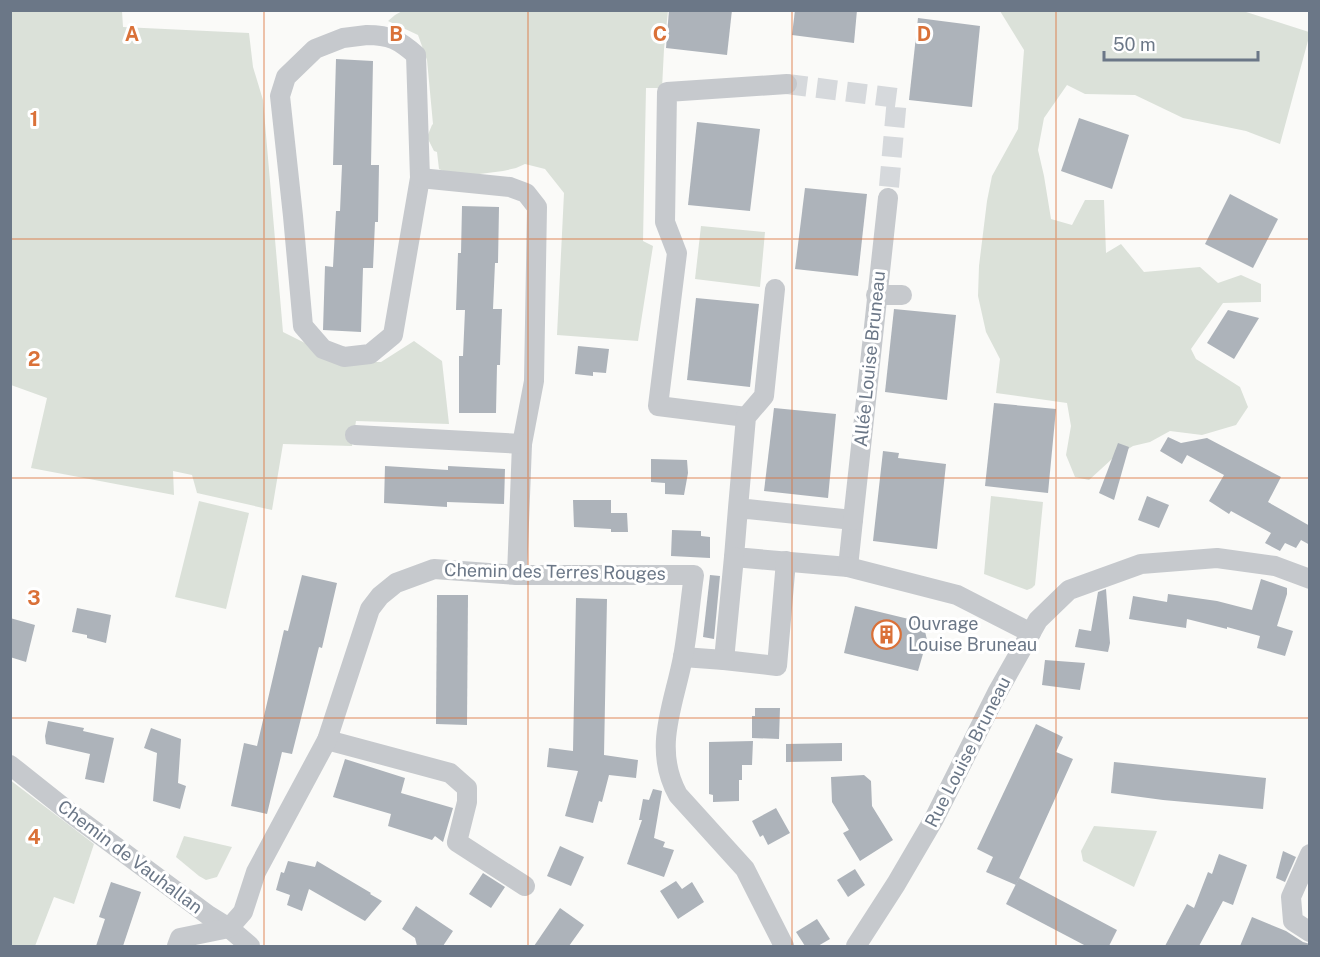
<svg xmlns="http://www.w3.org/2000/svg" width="1320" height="957" font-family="'Public Sans',sans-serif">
  <rect width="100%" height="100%" fill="#fafaf8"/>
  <!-- green -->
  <g fill="#dbe1d9">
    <path d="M 404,10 L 668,11 L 664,49 L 662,88 L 646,88 L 643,241 L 653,246 L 638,341 L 557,335 L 564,193 L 545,169 L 525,164 L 516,168 L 503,171 L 456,177 L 439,169 L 437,152 L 434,151 L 427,137 L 432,125 L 433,124 L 427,60 L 418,35 L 388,21 L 395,15 Z"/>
    <path d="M 11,11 L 122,11 L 123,27 L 249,33 L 253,67 L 263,100 L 283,332 L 305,343 L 335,362 L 381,362 L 414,341 L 442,361 L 449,424 L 356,421 L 352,446 L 283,444 L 272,510 L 197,493 L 192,475 L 173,471 L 174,495 L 31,468 L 47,398 L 11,385 Z"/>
    <path d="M 1000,11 L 1243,11 L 1309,32 L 1309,37 L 1280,144 L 1246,131 L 1183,118 L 1135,95 L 1085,94 L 1067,85 L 1044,118 L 1038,150 L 1044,176 L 1051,219 L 1072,225 L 1085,200 L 1104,200 L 1106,253 L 1121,244 L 1144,272 L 1200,267 L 1218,283 L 1241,275 L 1261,284 L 1261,302 L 1223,303 L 1191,349 L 1196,359 L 1240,387 L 1248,407 L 1236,425 L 1202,435 L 1170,431 L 1150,442 L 1133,446 L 1112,459 L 1089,480 L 1075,477 L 1066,455 L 1071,426 L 1067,403 L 996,393 L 1000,359 L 986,332 L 978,296 L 979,266 L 987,201 L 992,176 L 1018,129 L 1024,50 Z"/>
    <path d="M 701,226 L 765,232 L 760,287 L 695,279 Z"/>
    <path d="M 991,496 L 1043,502 L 1035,585 L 1032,588 L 1027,590 L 984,574 Z"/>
    <path d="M 199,501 L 249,513 L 226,609 L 175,597 Z"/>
    <path d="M 10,780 L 94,844 L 74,904 L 54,897 L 35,946 L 11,946 Z"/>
    <path d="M 1094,826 L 1157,831 L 1134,887 L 1083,861 L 1081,851 Z"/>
    <path d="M 184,836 L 232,847 L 217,877 L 206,880 L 199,876 L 176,857 Z"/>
  </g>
  <!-- building -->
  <g fill="#adb3ba">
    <path d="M 669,10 L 732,10 L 727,55 L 666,48 Z"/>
    <path d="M 795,10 L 857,10 L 854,43 L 792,35 Z"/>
    <path d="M 918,18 L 980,26 L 972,107 L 909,100 Z"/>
    <path d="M 336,59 L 373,61 L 371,165 L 379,165 L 378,222 L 375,222 L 373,268 L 363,268 L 361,332 L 323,330 L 325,266 L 333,267 L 336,211 L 340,211 L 342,165 L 333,165 Z"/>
    <path d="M 1079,118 L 1129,135 L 1112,189 L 1061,171 Z"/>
    <path d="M 697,122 L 760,129 L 750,211 L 688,205 Z"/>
    <path d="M 805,188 L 867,194 L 858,276 L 795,269 Z"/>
    <path d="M 1230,194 L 1278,219 L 1253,268 L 1205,244 Z"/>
    <path d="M 462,206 L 499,207 L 498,263 L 495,263 L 493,309 L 502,309 L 500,365 L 497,365 L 496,413 L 459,413 L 459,356 L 463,356 L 465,310 L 456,310 L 458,253 L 461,253 Z"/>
    <path d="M 696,298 L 759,304 L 750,387 L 687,380 Z"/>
    <path d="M 894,309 L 956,315 L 947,400 L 885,392 Z"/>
    <path d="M 1228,310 L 1259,318 L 1234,359 L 1207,343 Z"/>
    <path d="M 578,346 L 609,349 L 606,373 L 593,372 L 593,376 L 575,374 Z"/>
    <path d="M 994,403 L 1056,409 L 1048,493 L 985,486 Z"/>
    <path d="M 774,408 L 836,414 L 828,498 L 764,491 Z"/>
    <path d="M 1168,437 L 1181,443 L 1207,438 L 1281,477 L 1268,502 L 1310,526 L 1310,545 L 1301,540 L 1296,548 L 1285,543 L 1280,551 L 1265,543 L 1271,533 L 1231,511 L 1229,514 L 1209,501 L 1224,475 L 1187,455 L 1182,464 L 1160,451 Z"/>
    <path d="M 1118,443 L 1129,447 L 1114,500 L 1099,493 Z"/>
    <path d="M 883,451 L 899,453 L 898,458 L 946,464 L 937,549 L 873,541 Z"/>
    <path d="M 651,459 L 687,460 L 688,473 L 684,495 L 665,494 L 665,483 L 651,482 Z"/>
    <path d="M 385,466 L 448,470 L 448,466 L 505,469 L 504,504 L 447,502 L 447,507 L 384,503 Z"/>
    <path d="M 1147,496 L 1169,505 L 1159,528 L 1138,520 Z"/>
    <path d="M 573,500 L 611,500 L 611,513 L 627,513 L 628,532 L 611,532 L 611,529 L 574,527 Z"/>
    <path d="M 672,530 L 701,531 L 701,536 L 710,537 L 710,558 L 671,556 Z"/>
    <path d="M 302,575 L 337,583 L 322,648 L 319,647 L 292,754 L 282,752 L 267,814 L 231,806 L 244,743 L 257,746 L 284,630 L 288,631 Z"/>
    <path d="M 710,575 L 720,576 L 714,639 L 703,637 Z"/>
    <path d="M 1261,579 L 1287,588 L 1287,594 L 1277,626 L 1293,631 L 1285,656 L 1257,648 L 1260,636 L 1227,627 L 1227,629 L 1187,619 L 1186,628 L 1129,619 L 1133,596 L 1167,602 L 1168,594 L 1217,601 L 1252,610 Z"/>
    <path d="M 1106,589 L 1110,643 L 1108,652 L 1075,647 L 1079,629 L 1091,631 L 1098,592 Z"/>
    <path d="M 437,595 L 468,595 L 467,725 L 436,724 Z"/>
    <path d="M 576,598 L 607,599 L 604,755 L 638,760 L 636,778 L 609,775 L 602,802 L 599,801 L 593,823 L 565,816 L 578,771 L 547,767 L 549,748 L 573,751 Z"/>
    <path d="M 855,606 L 917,621 L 924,627 L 927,640 L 918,671 L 844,653 Z"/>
    <path d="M 77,608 L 111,615 L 106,643 L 87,638 L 87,635 L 72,632 Z"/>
    <path d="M 10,618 L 35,625 L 26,662 L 10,657 Z"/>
    <path d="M 1045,660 L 1085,663 L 1080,690 L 1042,685 Z"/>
    <path d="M 755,708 L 780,708 L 779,739 L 752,738 L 752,716 L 755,716 Z"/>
    <path d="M 48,721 L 84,728 L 83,731 L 114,738 L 104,783 L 85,779 L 90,754 L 46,744 L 45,736 Z"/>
    <path d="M 1036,724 L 1063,737 L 1056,752 L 1073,759 L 1016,885 L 986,872 L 993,857 L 977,849 Z"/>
    <path d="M 151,728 L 181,739 L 178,783 L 186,786 L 180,809 L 153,801 L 157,753 L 144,748 Z"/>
    <path d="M 753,741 L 752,765 L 742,765 L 742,780 L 739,780 L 739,801 L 713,802 L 713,795 L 709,794 L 709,742 Z"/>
    <path d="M 842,743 L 842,761 L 786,762 L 786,744 Z"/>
    <path d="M 345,759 L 405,778 L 401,793 L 453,808 L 443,842 L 435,836 L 432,840 L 388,826 L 391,814 L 333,797 Z"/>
    <path d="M 1114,762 L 1266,778 L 1263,809 L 1163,800 L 1111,793 Z"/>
    <path d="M 864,775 L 871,781 L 872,806 L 893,840 L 860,861 L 843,833 L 849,830 L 832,802 L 831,777 Z"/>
    <path d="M 653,789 L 662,791 L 654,838 L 665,842 L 663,847 L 674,850 L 664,877 L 627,864 L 642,820 L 639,820 L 643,799 L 649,800 Z"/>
    <path d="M 776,808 L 790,833 L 768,845 L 763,835 L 760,837 L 752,821 Z"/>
    <path d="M 560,846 L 584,857 L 571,886 L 547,876 Z"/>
    <path d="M 1283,851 L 1296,857 L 1285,882 L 1276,878 Z"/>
    <path d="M 1219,854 L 1247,865 L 1233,905 L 1223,901 L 1199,946 L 1165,946 L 1187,904 L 1194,908 L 1208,872 L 1212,874 Z"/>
    <path d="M 288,861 L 315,867 L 317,861 L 371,893 L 370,894 L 382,901 L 365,921 L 309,889 L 302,911 L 287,905 L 290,895 L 276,890 L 281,872 L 284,873 Z"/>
    <path d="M 855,869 L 865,885 L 848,897 L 837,880 Z"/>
    <path d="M 483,873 L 505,887 L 491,908 L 469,894 Z"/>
    <path d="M 1019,878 L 1117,930 L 1109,946 L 1086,946 L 1006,904 Z"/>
    <path d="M 676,881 L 682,889 L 692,882 L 704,902 L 678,919 L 660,891 Z"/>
    <path d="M 111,882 L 141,892 L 123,946 L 96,946 L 105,919 L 99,917 Z"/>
    <path d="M 416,906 L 453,931 L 443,946 L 417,946 L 415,938 L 402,929 Z"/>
    <path d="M 560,908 L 584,925 L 569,946 L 534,946 Z"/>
    <path d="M 1252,917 L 1286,931 L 1303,942 L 1310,944 L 1310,946 L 1240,946 Z"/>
    <path d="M 817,919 L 830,939 L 818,946 L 805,946 L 796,932 Z"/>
  </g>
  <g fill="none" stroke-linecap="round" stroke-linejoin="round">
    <!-- street-tunnel -->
    <path stroke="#d6d9dc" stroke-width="20" stroke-dasharray="20 10" stroke-linecap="butt" d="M 787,84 L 897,98 L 888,198"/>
    <!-- street -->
    <g stroke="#c6c9cd" stroke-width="20">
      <path d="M 367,35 C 390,35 399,40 416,55 L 420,178 L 393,335 L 370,354 L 344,357 L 323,349 L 303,326 L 293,216 L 280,96 L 286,77 L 315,49 L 343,38 Z"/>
      <path d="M 420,178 L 510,187 L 526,193 L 537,207 L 534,381 L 522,444 L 517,575"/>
      <path d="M 876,295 L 902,295"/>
      <path d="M 746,417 L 658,406 L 677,253 L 665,222 L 667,92 L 787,84"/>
      <path d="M 355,435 L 522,444"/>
      <path d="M 738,508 L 734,557 L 848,567 L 853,520 L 738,508 L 746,417 L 764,396 L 775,289"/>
      <path d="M 853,520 L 888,198"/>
      <path d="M 734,557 L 724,660 L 777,666 L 786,561"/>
      <path d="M 848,567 L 957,595 L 1031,633"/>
      <path d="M 683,657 L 724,660"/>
      <path d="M 327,740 L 450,773 L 467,788 L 467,802 L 457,842 L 525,886"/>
      <path d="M 10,765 L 73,815 L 208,915 L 229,928 L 250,946"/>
      <path d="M 1310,854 L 1291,897 L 1293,921 L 1310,932"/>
      <path d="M 177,946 L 180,938 L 229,928 L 243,912 L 256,872 L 327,740 L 370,609 L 380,596 L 396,583 L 434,569 L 517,575 L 694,575 C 690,602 688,630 683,657 C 674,705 652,748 678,795 L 745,869 L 784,946"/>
      <path d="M 856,946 L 896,884 L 934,819 L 997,693 L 1038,620 L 1069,590 L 1141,564 L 1217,558 L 1275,566 L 1310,579"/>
    </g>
  </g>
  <!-- grid -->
  <path fill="none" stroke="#da7138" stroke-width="1.5" stroke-opacity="0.55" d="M 264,10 L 264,946M 528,10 L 528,946M 792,10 L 792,946M 1056,10 L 1056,946M 10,239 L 1310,239M 10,478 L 1310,478M 10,718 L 1310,718"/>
  <!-- icons -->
  <defs>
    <symbol id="building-ring" viewBox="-11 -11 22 22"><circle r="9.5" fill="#fff" stroke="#da7138" stroke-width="1.5"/><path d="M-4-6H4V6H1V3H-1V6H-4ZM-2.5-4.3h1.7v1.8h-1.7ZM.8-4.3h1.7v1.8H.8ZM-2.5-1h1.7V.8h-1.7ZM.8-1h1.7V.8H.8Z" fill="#da7138"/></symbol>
  </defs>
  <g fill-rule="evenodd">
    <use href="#building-ring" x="870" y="618" width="33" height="33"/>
  </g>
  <g text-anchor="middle" stroke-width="6" stroke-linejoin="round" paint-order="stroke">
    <!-- street labels -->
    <g font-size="18" fill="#6b7787" stroke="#fff">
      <text transform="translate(870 359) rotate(-84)" y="6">Allée Louise Bruneau</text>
      <text transform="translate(555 572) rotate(1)" y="6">Chemin des Terres Rouges</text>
      <text transform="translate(968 752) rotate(-63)" y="6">Rue Louise Bruneau</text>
      <text transform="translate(130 857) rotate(37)" y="6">Chemin de Vauhallan</text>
    </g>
    <!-- poi labels -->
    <g font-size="18" fill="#6b7787" stroke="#fff" text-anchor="start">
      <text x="908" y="630">Ouvrage<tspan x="908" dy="21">Louise Bruneau</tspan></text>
    </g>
  </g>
  <g font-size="20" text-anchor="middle" font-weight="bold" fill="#da7138" stroke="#fff" stroke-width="6" stroke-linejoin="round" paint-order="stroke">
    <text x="132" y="41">A</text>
    <text x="396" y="41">B</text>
    <text x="660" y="41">C</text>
    <text x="924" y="41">D</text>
    <text x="34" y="126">1</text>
    <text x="34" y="366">2</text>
    <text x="34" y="605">3</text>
    <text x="34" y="844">4</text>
  </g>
  <!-- border -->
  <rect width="1320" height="957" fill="none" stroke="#6b7787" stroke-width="24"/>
  <!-- scale -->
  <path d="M1104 51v9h154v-9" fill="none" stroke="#6b7787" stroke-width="3"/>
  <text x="1113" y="51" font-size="18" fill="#6b7787" stroke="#ffffff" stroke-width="4.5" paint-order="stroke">50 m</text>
</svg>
